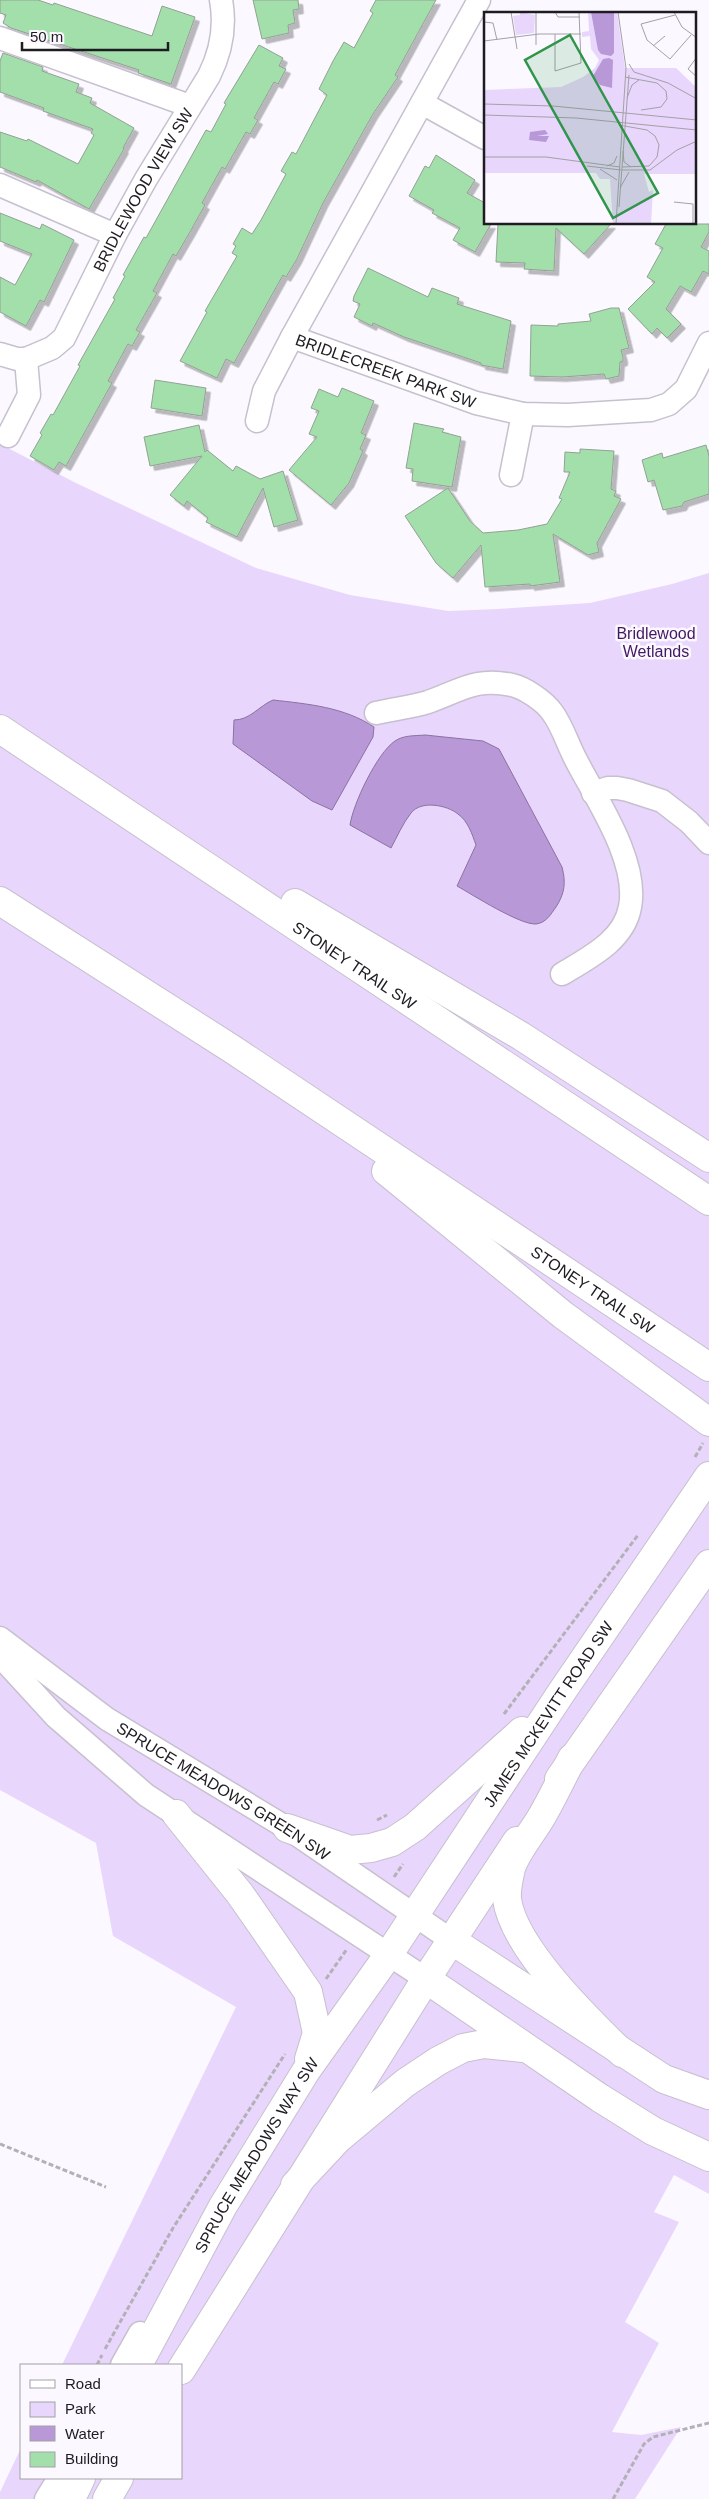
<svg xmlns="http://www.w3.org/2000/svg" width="709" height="2499" font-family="Arial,sans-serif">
  <defs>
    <filter id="shadow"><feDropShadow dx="4.5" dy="4.5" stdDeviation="0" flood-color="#0004"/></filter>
  </defs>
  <rect width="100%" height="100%" fill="#fbf9ff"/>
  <!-- green -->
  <path fill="#e8d6fc" d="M 0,444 L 76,483 L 256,568 L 350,595 L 448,611 L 497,609 L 590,603 L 672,584 L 709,573 L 709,2194 L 674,2175 L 654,2212 L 679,2222 L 625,2322 L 659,2343 L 612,2432 L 641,2435 L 681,2427 L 635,2499 L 0,2499 L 0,2492 L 21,2448 L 21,2478 L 181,2478 L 181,2365 L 62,2365 L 236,2007 L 113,1936 L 96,1843 L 0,1790 Z"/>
  <!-- water -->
  <g fill="#b898d7" stroke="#8a73a0">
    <path d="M 273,700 C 308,704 344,707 374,727 L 373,737 L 332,810 L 312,801 L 233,744 L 234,720 C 250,720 259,706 273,700 Z"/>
    <path d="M 425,735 L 483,741 L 499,749 L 562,867 C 566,882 565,893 556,907 C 551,914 546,923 536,924 C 520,925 473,895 457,886 L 476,845 C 472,834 468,821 458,814 C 447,805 421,800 411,813 C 403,823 397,837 391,848 L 350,825 C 353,804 377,753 395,741 C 404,735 414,736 425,735 Z"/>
  </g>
  <!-- building -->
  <g fill="#a2dfab" stroke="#93a094" filter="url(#shadow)">
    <path d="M 0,0 L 38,0 L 53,5 L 54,3 L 152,36 L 162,6 L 195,17 L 171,84 L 138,73 L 139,70 L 11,28 L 3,23 L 6,15 L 0,13 Z"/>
    <path d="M 253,0 L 298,0 L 299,9 L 293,10 L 295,23 L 288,25 L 289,33 L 262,39 Z"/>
    <path d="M 376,0 L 436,0 L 395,75 L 398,77 L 373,114 L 323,203 L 297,259 L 286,277 L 283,275 L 234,363 L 226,359 L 217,378 L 180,361 L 207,312 L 205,311 L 237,256 L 232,253 L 236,246 L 233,244 L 242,228 L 252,234 L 261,220 L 286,174 L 281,171 L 292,152 L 296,154 L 327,95 L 319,89 L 333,61 L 344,42 L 354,48 L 373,13 L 370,11 Z"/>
    <path d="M 259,45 L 283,58 L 279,66 L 286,69 L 278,84 L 274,82 L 254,118 L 258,120 L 250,134 L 246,132 L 225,169 L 222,167 L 202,203 L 205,205 L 190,232 L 176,256 L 173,254 L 153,291 L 157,293 L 136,330 L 140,332 L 132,346 L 128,344 L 108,381 L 112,383 L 66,466 L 59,462 L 54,470 L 30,456 L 42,435 L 40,433 L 51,414 L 53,415 L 80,366 L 78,365 L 115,299 L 113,298 L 125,276 L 123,275 L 144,237 L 146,238 L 206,130 L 211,132 L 226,104 L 224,103 Z"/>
    <path d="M 3,53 L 43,67 L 42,71 L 79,84 L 76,92 L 92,98 L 90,103 L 134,128 L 123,148 L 124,149 L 89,209 L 37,180 L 36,182 L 0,167 L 0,132 L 27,141 L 28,139 L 78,164 L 94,135 L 91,133 L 93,129 L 43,111 L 44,108 L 0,92 L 0,61 Z"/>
    <path d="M 436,155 L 475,180 L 467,193 L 485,203 L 485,224 L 491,224 L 475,252 L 453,240 L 460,228 L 432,213 L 434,210 L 409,196 L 425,166 L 429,168 Z"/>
    <path d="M 0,213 L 40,229 L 42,224 L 74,240 L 44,302 L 40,300 L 26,326 L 0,312 L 0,277 L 15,285 L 32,254 L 0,241 Z"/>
    <path d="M 498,224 L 611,224 L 584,254 L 556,228 L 554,271 L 524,269 L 525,263 L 496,262 Z"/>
    <path d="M 666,224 L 709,224 L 709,232 L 701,247 L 709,251 L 709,274 L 703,271 L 691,292 L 680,286 L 666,309 L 681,324 L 667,338 L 657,328 L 652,334 L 628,309 L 655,282 L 647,277 L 663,248 L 655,244 Z"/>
    <path d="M 368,268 L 428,297 L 432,288 L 459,298 L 457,304 L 511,321 L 503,369 L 481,365 L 481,363 L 404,337 L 373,323 L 372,326 L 354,317 L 360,304 L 353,301 L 354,296 Z"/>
    <path d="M 611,308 L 619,308 L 629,348 L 621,350 L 623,357 L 623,361 L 620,362 L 619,376 L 606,379 L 604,374 L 562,377 L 530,376 L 531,325 L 558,326 L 558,324 L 591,321 L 589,314 Z"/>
    <path d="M 155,380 L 206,388 L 202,416 L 151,408 Z"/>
    <path d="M 342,388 L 374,401 L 361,433 L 366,435 L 360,449 L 363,451 L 349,483 L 331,505 L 289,470 L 317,437 L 309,434 L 319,411 L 311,408 L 319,389 L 338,397 Z"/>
    <path d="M 414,423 L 444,429 L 442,432 L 461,437 L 452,487 L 412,481 L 413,469 L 406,468 Z"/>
    <path d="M 199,425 L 205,452 L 207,450 L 233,471 L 236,466 L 260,479 L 283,471 L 298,520 L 274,527 L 263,488 L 237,537 L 206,522 L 208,518 L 187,501 L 184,506 L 170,495 L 202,456 L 150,466 L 144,437 Z"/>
    <path d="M 706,445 L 709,456 L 709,494 L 684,502 L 682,506 L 663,510 L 654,480 L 648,482 L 642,460 L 662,453 L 663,458 Z"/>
    <path d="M 580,449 L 614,451 L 611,489 L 616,491 L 614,496 L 621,499 L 597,543 L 599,552 L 588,555 L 553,534 L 560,582 L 530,586 L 530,584 L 485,587 L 481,545 L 453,578 L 436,563 L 405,516 L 448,488 L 470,521 L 483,533 L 518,530 L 547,524 L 562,499 L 559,498 L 570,472 L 564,472 L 565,452 L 580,453 Z"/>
  </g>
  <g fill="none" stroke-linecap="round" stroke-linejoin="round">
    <defs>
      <g id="minor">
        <path id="s1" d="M 479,0 L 292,337 L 476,403 L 523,414 L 568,415 L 651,410 L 669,404 L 686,389 L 709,343"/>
        <path d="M 0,38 L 190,106"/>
        <path d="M 422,103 L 485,138"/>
        <path d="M 0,185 L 115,235"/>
        <path d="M 0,354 L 17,359 L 26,359"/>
        <path d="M 257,421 L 264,391 L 292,337"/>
        <path id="s2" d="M 8,436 L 29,395 L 26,359 L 52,348 L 64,338 L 115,235 L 146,179 L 209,76 C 221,52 226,27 221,0"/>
        <path d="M 511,475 L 523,414"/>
        <path d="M 376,713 C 393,709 412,707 428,702 C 460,691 475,677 512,685 C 525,688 544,701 552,712 C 562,725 568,745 576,760 C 596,799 639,861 630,907 C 624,941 588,958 562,974"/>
        <path d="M 593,793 L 608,788 L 617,788 L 628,790 L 662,801 L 689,822 L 709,843"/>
        <path id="s3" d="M 0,1638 L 107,1719 L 287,1828 L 451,1940"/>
        <path d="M 0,1656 L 56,1717 L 146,1795 L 426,1979"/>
        <path d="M 122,2365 L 140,2333"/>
        <path d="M 46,2499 L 59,2478"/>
      </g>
      <g id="major">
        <path d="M 559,1779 L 709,1564"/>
        <path d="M 176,1814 L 240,1894 L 308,1992 L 317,2033 L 309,2059"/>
        <path d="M 287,1828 L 350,1850 L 371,1848 L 392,1842 L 415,1827 L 522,1731"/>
        <path id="s4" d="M 138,2365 L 223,2206 L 306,2071 L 389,1954 L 561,1693 L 709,1476"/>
        <path d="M 181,2370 L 426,1979 L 517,1841"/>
        <path d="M 71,2499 L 81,2478"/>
        <path d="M 107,2499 L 119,2478"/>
      </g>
      <g id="highway">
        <path id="s5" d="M 0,729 L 709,1201"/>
        <path id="s6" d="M 0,901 L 232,1049 L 709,1367"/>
        <path d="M 295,903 L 521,1036 L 709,1158"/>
        <path d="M 386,1171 L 563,1315 L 709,1422"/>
        <path d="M 572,1758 C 562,1778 553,1797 542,1816 C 533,1832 517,1850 511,1868 C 509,1878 506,1889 507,1899 C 513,1947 587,2019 622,2053"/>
        <path d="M 451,1940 L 664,2079 L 709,2095"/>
        <path d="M 426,1979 L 600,2098 L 653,2131 L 709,2157"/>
        <path d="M 295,2185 L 338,2139 L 405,2083 L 438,2061 L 463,2048 L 484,2044 L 523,2048"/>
      </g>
    </defs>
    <!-- minor casing -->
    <use href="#minor" stroke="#c7c0cf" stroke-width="25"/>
    <!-- major casing -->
    <use href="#major" stroke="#c7c0cf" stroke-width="30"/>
    <!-- highway casing -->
    <use href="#highway" stroke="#c7c0cf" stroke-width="30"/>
    <!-- path -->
    <g stroke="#b3b1b6" stroke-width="3" stroke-dasharray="5 2.5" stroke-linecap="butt">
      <path d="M 695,1457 L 703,1443"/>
      <path d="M 504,1714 L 638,1535"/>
      <path d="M 377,1820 L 387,1815"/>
      <path d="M 394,1877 L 403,1864"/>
      <path d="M 326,1979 L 347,1949"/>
      <path d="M 0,2144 L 106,2187"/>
      <path d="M 105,2349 L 173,2228 L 285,2054"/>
      <path d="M 97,2365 L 102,2355"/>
      <path d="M 613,2499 L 644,2444 L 653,2437 L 709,2423"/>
    </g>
    <!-- minor -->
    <use href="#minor" stroke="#fff" stroke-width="22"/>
    <!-- major -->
    <use href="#major" stroke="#fff" stroke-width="28"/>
    <!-- highway -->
    <use href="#highway" stroke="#fff" stroke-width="28"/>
  </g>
  <g text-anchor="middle" stroke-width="5" stroke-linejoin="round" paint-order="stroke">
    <!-- street labels -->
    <g font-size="16" fill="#1f1c21" stroke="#fbf9ff">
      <text dy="6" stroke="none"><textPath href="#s2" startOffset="294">BRIDLEWOOD VIEW SW</textPath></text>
      <text dy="6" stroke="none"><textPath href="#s1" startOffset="485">BRIDLECREEK PARK SW</textPath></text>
      <text dy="6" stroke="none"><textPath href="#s5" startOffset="426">STONEY TRAIL SW</textPath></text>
      <text dy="6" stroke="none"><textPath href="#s6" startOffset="709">STONEY TRAIL SW</textPath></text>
      <text dy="6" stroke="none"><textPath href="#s4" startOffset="770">JAMES MCKEVITT ROAD SW</textPath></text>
      <text dy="6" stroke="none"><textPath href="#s3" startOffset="271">SPRUCE MEADOWS GREEN SW</textPath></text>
      <text dy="6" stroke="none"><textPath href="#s4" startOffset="241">SPRUCE MEADOWS WAY SW</textPath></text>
    </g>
    <!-- park labels -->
    <g font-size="16" fill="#431862" stroke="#fbf9ff">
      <text x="656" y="639">Bridlewood<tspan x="656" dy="18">Wetlands</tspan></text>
    </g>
  </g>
  <!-- overview -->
  <g transform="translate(484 12)">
    <rect width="212" height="212" fill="#fbf9ff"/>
    <path d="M 36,0 L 51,3 L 50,21 L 32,23 L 29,4 L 36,3 ZM 104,0 L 133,0 L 141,56 L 192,56 L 212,75 L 212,162 L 160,162 L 165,180 L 169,178 L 167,212 L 129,212 L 126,167 L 116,167 L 112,161 L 0,161 L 0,78 L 77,75 L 99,65 L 111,56 L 115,48 L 107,37 L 106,24 L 98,25 L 98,20 L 105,19 Z" fill="#e8d6fc"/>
    <path d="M 107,0 L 130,0 L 130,41 L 127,44 L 117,42 L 114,38 ZM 125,46 L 129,48 L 128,76 L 116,73 L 109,64 L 119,47 ZM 61,118 L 64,122 L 53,124 L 65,124 L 62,130 L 45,128 L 46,120 Z" fill="#b898d7"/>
    <path fill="none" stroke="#a3a1a6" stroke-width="1" d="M 27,0 L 33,37M 71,0 L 74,5 L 96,5M 190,0 L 198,15 L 213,26M 191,3 L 157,12 L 163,28 L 186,47 L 207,23M 0,10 L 9,11 L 13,28M 71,22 L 71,59 L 97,51 L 95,0M 0,29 L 55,22 L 97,22M 52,33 L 52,0M 169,34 L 181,24M 213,45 L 204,57 L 213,65M 145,52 L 150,60 L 184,71 L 213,87M 141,65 L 173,71 L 182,79 L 183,87 L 177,95 L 157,98M 143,86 L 148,73 L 155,68M 0,92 L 69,94 L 213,108M 0,103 L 92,106 L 213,118M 135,113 L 163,118 L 171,124 L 175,133 L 173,145 L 165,154 L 138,155M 139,139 L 140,150 L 147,155M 0,145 L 62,145 L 136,155M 103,154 L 137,158M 123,154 L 130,151 L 133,144M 116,157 L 133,168M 138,158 L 166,158 L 193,138 L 213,129M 136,176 L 145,160M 190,190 L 209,192 L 209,212M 135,195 L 145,63M 132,212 L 142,56 L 134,0"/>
    <path fill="#30954a" fill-opacity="0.15" stroke="#30954a" stroke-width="2.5" d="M 86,23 L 174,181 L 129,206 L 41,48 Z"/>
    <rect width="212" height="212" fill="none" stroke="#1f1c21" stroke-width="2.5"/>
  </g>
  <!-- legend -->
  <rect x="20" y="2364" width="162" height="115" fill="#fbf9ff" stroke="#a3a1a6"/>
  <rect x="30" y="2380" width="25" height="8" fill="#ffffff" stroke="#a3a1a6"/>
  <text x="65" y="2389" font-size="15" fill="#1f1c21">Road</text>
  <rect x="30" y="2402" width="25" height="15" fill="#e8d6fc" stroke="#a3a1a6"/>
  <text x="65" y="2414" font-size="15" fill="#1f1c21">Park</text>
  <rect x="30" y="2426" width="25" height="15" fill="#b898d7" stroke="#a3a1a6"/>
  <text x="65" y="2439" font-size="15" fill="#1f1c21">Water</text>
  <rect x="30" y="2452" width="25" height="15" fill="#a2dfab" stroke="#a3a1a6"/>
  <text x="65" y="2464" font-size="15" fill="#1f1c21">Building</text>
  <!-- scale -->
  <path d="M22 42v8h146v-8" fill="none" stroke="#1f1c21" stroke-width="2.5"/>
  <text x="30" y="42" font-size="15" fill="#1f1c21" stroke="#fbf9ff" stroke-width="4" paint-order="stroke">50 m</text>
</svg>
